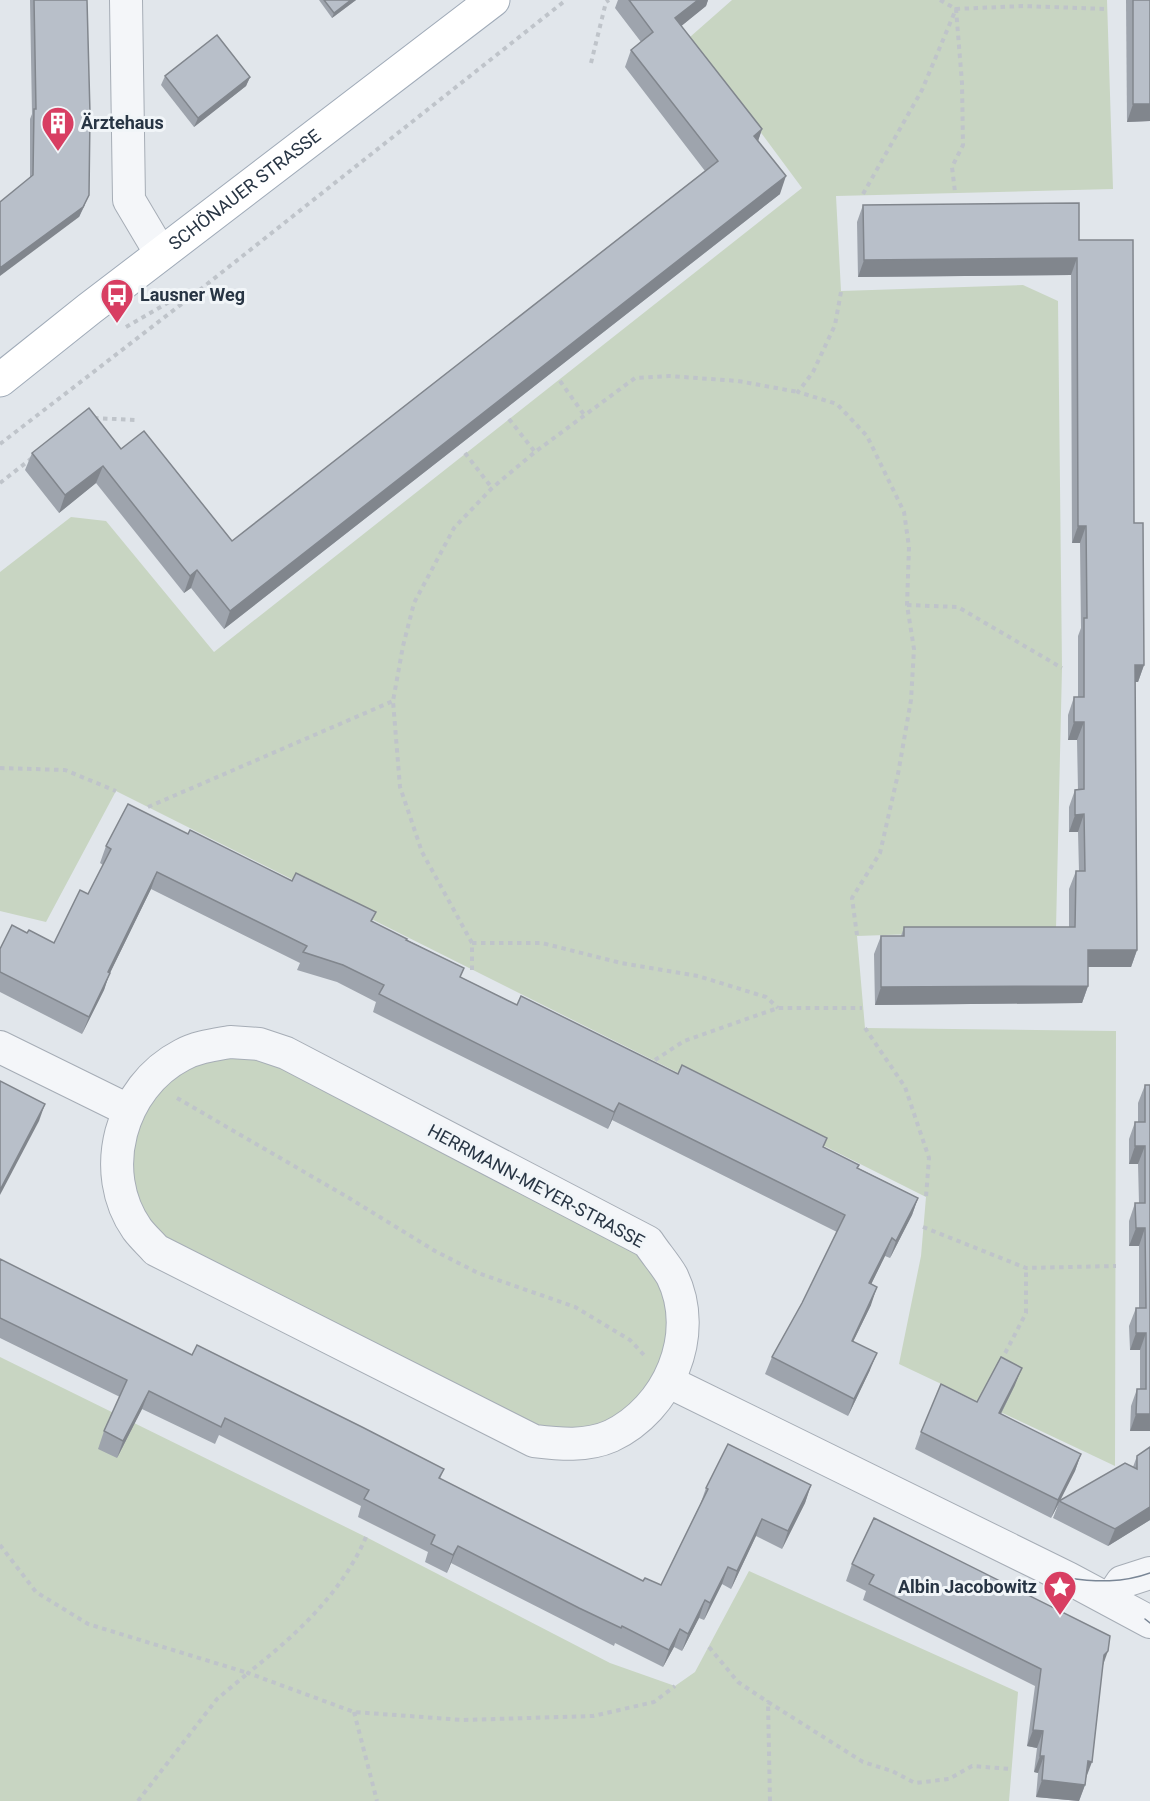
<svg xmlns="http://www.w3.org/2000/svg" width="1150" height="1801" font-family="Roboto,sans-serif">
  <rect width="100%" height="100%" fill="#e1e6eb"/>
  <!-- green -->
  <g fill="#c8d5c2">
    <path d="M 732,0 L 1107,0 L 1113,189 L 836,196 L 841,291 L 1023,285 L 1058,301 L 1062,668 L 1056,929 L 857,936 L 865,1028 L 1116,1031 L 1115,1466 L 899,1364 L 921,1256 L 926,1197 L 116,791 L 46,922 L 0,911 L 0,572 L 71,517 L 106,521 L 214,652 L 802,188 L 690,37 Z"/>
    <path d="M 230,1042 L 648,1242 L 671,1276 L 669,1382 L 569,1445 L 156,1250 L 117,1173 L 148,1081 Z"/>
    <path d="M 0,1357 L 366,1537 L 610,1663 L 675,1686 L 695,1672 L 749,1571 L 1018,1692 L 1009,1801 L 0,1801 Z"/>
  </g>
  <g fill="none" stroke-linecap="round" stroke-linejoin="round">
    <defs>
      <g id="minor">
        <path d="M 126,0 L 129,200 L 161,254"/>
        <path d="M 230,1042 L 259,1044 L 286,1053 L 648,1242 C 655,1253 665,1264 672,1276 C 701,1335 668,1409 611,1436 C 586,1447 560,1444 534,1441 L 156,1250 C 150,1243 143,1237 137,1229 C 97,1172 120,1087 182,1055 C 197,1047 213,1045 230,1042 Z"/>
        <path d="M 0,1047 L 128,1110"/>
        <path d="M 669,1382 L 1068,1578 L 1150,1622"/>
        <path d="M 1110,1600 L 1122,1582 L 1150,1573"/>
      </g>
      <g id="major">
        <path id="s1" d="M 0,380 L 89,309 L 493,0"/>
      </g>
    </defs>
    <!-- minor casing -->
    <use href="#minor" stroke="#a6adb6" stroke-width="34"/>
    <!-- major casing -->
    <use href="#major" stroke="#a0abb8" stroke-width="35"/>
    <!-- path -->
    <g stroke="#bfc4ca" stroke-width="4" stroke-dasharray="4.5 4.5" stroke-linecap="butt">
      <path d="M 940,0 L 956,9 L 962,83 L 963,145 L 952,167 L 955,192"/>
      <path d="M 591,63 L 606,2 L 609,0"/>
      <path d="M 863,194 L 922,90 L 956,9 L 1023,6 L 1107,9"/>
      <path d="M 841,292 L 835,325 L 813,372 L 798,392 L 837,404 L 867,436 L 904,512 L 909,547 L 907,605 L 914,649 L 911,700 L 898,774 L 880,853 L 852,898 L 857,935"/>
      <path d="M 126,327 L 188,291"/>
      <path d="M 560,381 L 585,416"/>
      <path d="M 94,418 L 135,420"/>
      <path d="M 509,419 L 535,452"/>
      <path d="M 0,444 L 192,296 L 566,0"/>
      <path d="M 465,453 L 492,488"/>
      <path d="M 0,483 L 32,458"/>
      <path d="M 907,605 L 958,607 L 1062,668"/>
      <path d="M 0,768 L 65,770 L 116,791"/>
      <path d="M 148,807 L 393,701"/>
      <path d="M 472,943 L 542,943 L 621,963 L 698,976 L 766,997 L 778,1008"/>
      <path d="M 472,970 L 472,943 L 422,852 L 400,787 L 393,701 L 403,646 L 414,603 L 454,528 L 492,488 L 535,452 L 635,378 L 669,376 L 738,381 L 798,392"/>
      <path d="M 865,1028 L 905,1087 L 929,1158 L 926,1197"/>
      <path d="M 655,1060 L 684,1041 L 778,1008 L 862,1008"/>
      <path d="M 177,1098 L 349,1198 L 435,1251 L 478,1273 L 575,1307 L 630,1340 L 644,1355"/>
      <path d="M 923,1227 L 1026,1268 L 1116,1266"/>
      <path d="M 1001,1361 L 1026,1313 L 1026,1268"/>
      <path d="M 366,1537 C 342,1593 295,1636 248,1673 L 354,1712 L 463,1720 L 593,1716 L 654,1702 L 675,1686"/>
      <path d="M 0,1545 L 36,1592 L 88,1624 L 248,1673"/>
      <path d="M 709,1647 L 738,1682 L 768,1702"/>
      <path d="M 354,1712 L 377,1801"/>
      <path d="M 138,1801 L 217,1699 L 247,1674"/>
      <path d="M 770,1801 L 768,1702 L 863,1762 L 892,1771 L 915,1783 L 949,1779 L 972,1766 L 1011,1769"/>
    </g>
    <!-- minor -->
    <use href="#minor" stroke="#f4f6f9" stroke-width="32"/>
    <!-- major -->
    <use href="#major" stroke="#fff" stroke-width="33"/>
    <!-- tram -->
    <g stroke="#798696" stroke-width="1.5">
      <path d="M 1068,1578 C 1096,1582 1123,1583 1150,1573"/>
      <path d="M 1145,1619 L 1150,1623"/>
    </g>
  </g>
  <!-- wall -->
  <g fill="#9ea4ad">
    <path d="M 30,0 L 87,0 L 85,205 L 79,217 L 30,177 L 30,119 L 32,114 Z"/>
    <path d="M 319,0 L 356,0 L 332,18 Z"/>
    <path d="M 618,0 L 708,0 L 706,6 L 681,26 L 762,129 L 758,141 L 780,194 L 224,629 L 191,588 L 184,593 L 96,483 L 59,513 L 25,470 L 32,453 L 121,449 L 232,541 L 705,171 L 625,67 L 631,50 L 641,42 L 615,8 Z"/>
    <path d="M 1126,0 L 1150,0 L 1150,121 L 1127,122 Z"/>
    <path d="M 165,76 L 250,77 L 246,86 L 194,127 L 161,85 Z"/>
    <path d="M 863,205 L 1079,240 L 1134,523 L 1144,665 L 1138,682 L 1135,682 L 1137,950 L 1131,967 L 1088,967 L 1088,986 L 1082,1003 L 875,1005 L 874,954 L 881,936 L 901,936 L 904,927 L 1069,927 L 1069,889 L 1076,871 L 1079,871 L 1078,832 L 1069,832 L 1069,807 L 1075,790 L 1078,790 L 1077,740 L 1068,740 L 1068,715 L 1074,697 L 1078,697 L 1078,636 L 1081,628 L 1080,543 L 1072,543 L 1071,275 L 858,277 L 857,222 Z"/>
    <path d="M 188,834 L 292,881 L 376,912 L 372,921 L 407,940 L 464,968 L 460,977 L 517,1005 L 824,1147 L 858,1168 L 918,1198 L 912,1215 L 890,1258 L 885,1256 L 871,1284 L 871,1305 L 853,1342 L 870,1370 L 848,1416 L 765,1374 L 772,1357 L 802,1303 L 837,1232 L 612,1120 L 608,1129 L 435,1043 L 373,1012 L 376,1002 L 337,982 L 297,970 L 300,963 L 151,889 L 109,975 L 104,990 L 82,1034 L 0,992 L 0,949 L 27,933 L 54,943 L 88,894 L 103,865 L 100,863 L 106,846 Z"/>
    <path d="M 1145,1085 L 1150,1085 L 1150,1431 L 1130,1431 L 1131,1406 L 1137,1389 L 1140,1389 L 1140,1350 L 1130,1350 L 1129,1326 L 1136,1308 L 1139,1308 L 1139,1246 L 1129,1246 L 1129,1221 L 1135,1203 L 1139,1203 L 1138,1164 L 1129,1164 L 1129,1139 L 1135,1122 L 1138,1122 L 1138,1103 Z"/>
    <path d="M 0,1259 L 192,1355 L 444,1469 L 440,1479 L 643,1581 L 661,1585 L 700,1505 L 706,1488 L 811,1485 L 805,1503 L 782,1549 L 756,1536 L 731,1589 L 722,1584 L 704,1620 L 699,1618 L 682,1651 L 674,1647 L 663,1667 L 615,1643 L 614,1646 L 573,1625 L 451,1563 L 447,1573 L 425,1562 L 428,1552 L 358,1517 L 361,1506 L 219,1435 L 215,1444 L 142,1409 L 117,1458 L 98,1449 L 104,1431 L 120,1397 L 0,1338 Z"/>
    <path d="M 1015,1385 L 1001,1414 L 1081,1454 L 1075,1471 L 1060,1501 L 1133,1467 L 1137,1456 L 1150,1447 L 1150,1520 L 1108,1546 L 1053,1518 L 1058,1505 L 1051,1518 L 915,1449 L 921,1432 L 977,1402 Z"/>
    <path d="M 852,1564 L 1103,1666 L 1085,1785 L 1079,1801 L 1036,1797 L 1038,1773 L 1034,1772 L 1037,1748 L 1027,1746 L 1035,1686 L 863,1600 L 866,1591 L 846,1581 Z"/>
  </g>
  <!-- shaded-wall -->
  <g fill="#81868d">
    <path d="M 351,0 L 356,0 L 332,18 L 334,13 Z"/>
    <path d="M 698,0 L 708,0 L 706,6 L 669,36 L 675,18 Z"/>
    <path d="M 250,77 L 246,86 L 194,127 L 198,118 Z"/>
    <path d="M 1133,104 L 1150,104 L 1150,121 L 1127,122 Z"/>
    <path d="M 762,129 L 756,147 L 754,136 Z"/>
    <path d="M 786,176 L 780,194 L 224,629 L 230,611 Z"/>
    <path d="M 89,195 L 79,217 L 0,276 L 0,268 Z"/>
    <path d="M 1077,258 L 1071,275 L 858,277 L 864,260 Z"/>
    <path d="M 103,466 L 96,483 L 59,513 L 65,495 Z"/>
    <path d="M 1078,526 L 1086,526 L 1080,543 L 1072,543 Z"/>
    <path d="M 197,570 L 191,588 L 184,593 L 190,576 Z"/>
    <path d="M 1135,665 L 1144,665 L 1138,682 L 1128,682 Z"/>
    <path d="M 1074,722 L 1084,722 L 1077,740 L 1068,740 Z"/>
    <path d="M 1084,814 L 1078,832 L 1069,832 L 1075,815 Z"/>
    <path d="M 157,872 L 151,889 L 109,975 L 104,990 L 82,1034 L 89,1017 L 108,972 Z"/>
    <path d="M 1088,950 L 1137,950 L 1131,967 L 1081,967 Z"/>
    <path d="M 1088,986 L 1082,1003 L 875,1005 L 881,987 Z"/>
    <path d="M 619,1103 L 612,1120 L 608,1129 L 614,1112 Z"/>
    <path d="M 45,1104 L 39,1121 L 0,1195 L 0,1190 Z"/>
    <path d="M 1135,1146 L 1145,1146 L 1138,1164 L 1129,1164 Z"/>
    <path d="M 918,1198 L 912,1215 L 890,1258 L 896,1241 Z"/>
    <path d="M 1136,1228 L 1145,1228 L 1139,1246 L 1129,1246 Z"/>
    <path d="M 892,1238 L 885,1256 L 863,1301 L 869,1283 Z"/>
    <path d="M 877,1287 L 871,1305 L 845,1358 L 852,1341 Z"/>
    <path d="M 1136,1333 L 1146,1333 L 1140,1350 L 1130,1350 Z"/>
    <path d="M 877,1353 L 870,1370 L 848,1416 L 854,1399 Z"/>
    <path d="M 1022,1368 L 1015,1385 L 992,1431 L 999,1413 Z"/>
    <path d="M 149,1391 L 142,1409 L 117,1458 L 123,1441 Z"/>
    <path d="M 1136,1414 L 1150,1414 L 1150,1431 L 1130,1431 Z"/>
    <path d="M 1081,1454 L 1075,1471 L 1051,1518 L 1058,1500 Z"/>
    <path d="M 811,1485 L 805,1503 L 782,1549 L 788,1531 Z"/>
    <path d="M 1150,1507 L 1150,1520 L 1108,1546 L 1115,1529 Z"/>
    <path d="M 762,1519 L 756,1536 L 731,1589 L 737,1571 Z"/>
    <path d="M 458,1546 L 451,1563 L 447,1573 L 453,1555 Z"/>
    <path d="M 728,1567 L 722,1584 L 704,1620 L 710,1603 Z"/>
    <path d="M 705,1600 L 699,1618 L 682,1651 L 688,1634 Z"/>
    <path d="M 680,1629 L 674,1647 L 663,1667 L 669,1650 Z"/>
    <path d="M 1108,1651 L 1102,1668 L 1104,1655 Z"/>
    <path d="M 1033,1730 L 1043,1731 L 1037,1748 L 1027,1746 Z"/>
    <path d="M 1040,1756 L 1044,1756 L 1038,1773 L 1034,1772 Z"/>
    <path d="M 1088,1761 L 1092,1762 L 1086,1778 Z"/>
    <path d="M 1042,1780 L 1085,1785 L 1079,1801 L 1036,1797 Z"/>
  </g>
  <!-- building -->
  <g fill="#b8bfc9" stroke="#81868d" stroke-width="1.5">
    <path d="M 34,0 L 87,0 L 90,114 L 89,195 L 83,207 L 0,268 L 0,202 L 33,175 L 34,109 L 36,109 Z"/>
    <path d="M 324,0 L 351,0 L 334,13 Z"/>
    <path d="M 629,0 L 698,0 L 675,18 L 762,129 L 754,136 L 786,176 L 230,611 L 197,570 L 190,576 L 103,466 L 65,495 L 32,453 L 89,408 L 121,449 L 144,431 L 232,541 L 718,161 L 631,50 L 653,32 Z"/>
    <rect x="1133" y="0" width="17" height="104"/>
    <path d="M 217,35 L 250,77 L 198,118 L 165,76 Z"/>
    <path d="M 1079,203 L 1079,240 L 1133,240 L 1134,523 L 1143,523 L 1144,665 L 1135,665 L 1137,950 L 1088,950 L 1088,986 L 881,987 L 881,936 L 904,936 L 904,927 L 1075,927 L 1076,871 L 1085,871 L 1084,814 L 1075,815 L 1075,790 L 1084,789 L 1084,722 L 1074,722 L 1074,697 L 1084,697 L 1084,618 L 1087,618 L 1086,526 L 1078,526 L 1077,258 L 864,260 L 863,205 Z"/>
    <path d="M 128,804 L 188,834 L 190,830 L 292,881 L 296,873 L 376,912 L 371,921 L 407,939 L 406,940 L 464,968 L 460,977 L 517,1005 L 521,996 L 678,1074 L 682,1065 L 827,1138 L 823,1147 L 859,1165 L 857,1168 L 918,1198 L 896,1241 L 892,1238 L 869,1283 L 877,1287 L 852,1341 L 877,1353 L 854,1399 L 772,1357 L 802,1303 L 845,1215 L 619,1103 L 614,1112 L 442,1026 L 379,994 L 384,985 L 343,965 L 303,952 L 307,946 L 157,872 L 108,972 L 110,973 L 89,1017 L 0,972 L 0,949 L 12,925 L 27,933 L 29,930 L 54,943 L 80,890 L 88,894 L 111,849 L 106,846 Z"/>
    <path d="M 0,1081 L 45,1104 L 0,1190 Z"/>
    <path d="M 1145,1085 L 1150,1085 L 1150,1414 L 1136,1414 L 1137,1389 L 1146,1389 L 1146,1333 L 1136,1333 L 1136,1308 L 1146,1308 L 1145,1228 L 1136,1228 L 1135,1203 L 1145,1203 L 1145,1146 L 1135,1146 L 1135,1122 L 1145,1122 Z"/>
    <path d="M 0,1259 L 192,1355 L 197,1345 L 362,1427 L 444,1469 L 439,1478 L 643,1581 L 645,1578 L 661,1585 L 708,1489 L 706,1488 L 728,1444 L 811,1485 L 788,1531 L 762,1519 L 737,1571 L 728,1567 L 710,1603 L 705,1600 L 688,1634 L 680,1629 L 669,1650 L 622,1626 L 621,1628 L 579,1608 L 458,1546 L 453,1555 L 431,1544 L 435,1535 L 364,1499 L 369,1490 L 225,1418 L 221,1427 L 149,1391 L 123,1441 L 104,1431 L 127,1380 L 0,1318 Z"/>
    <path d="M 1001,1357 L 1022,1368 L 999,1413 L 1081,1454 L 1058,1500 L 921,1432 L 941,1384 L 977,1402 Z"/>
    <path d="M 1150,1447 L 1150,1507 L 1115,1529 L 1059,1501 L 1125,1463 L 1137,1469 L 1137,1456 Z"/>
    <path d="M 874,1518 L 1110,1636 L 1108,1651 L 1104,1655 L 1092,1762 L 1088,1761 L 1085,1785 L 1042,1780 L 1044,1756 L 1040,1756 L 1043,1731 L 1033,1730 L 1041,1669 L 869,1584 L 874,1575 L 852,1564 Z"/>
  </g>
  <!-- icons -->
  <defs>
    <symbol id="building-pin" viewBox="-11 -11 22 30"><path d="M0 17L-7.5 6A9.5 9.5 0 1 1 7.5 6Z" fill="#d83e62" stroke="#f1f5f8"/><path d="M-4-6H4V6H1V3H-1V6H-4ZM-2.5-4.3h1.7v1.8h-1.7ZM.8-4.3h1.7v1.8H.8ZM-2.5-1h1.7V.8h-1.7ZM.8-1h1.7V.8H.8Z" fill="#fff"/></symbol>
    <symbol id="bus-pin" viewBox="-11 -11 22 30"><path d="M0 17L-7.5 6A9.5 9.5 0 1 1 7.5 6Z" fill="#d83e62" stroke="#f1f5f8"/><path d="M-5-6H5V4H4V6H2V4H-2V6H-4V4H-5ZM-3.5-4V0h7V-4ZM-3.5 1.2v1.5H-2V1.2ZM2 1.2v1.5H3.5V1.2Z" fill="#fff"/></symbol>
    <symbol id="sight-pin" viewBox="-11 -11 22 30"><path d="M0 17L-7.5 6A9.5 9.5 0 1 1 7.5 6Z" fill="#d83e62" stroke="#f1f5f8"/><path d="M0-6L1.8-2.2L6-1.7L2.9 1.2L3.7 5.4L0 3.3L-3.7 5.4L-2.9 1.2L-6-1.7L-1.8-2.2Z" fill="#fff"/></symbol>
  </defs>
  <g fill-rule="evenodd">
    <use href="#building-pin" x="39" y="104" width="38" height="52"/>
    <use href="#bus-pin" x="98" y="276" width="38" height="52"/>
    <use href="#sight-pin" x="1041" y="1568" width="38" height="52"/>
  </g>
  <g text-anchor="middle" stroke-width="6" stroke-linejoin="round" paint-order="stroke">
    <!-- poi labels -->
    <g font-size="18" font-weight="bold" fill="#283544" stroke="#f1f5f8" text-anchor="start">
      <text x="81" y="129">Ärztehaus</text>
      <text x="140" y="301">Lausner Weg</text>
      <text x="1037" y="1593" text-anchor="end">Albin Jacobowitz</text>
    </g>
    <!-- street labels -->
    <g font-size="18" fill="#283544" stroke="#f1f5f8">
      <text dy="6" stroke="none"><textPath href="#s1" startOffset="310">SCHÖNAUER STRASSE</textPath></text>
      <text transform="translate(536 1186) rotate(28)" y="6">HERRMANN-MEYER-STRASSE</text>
    </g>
  </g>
</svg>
